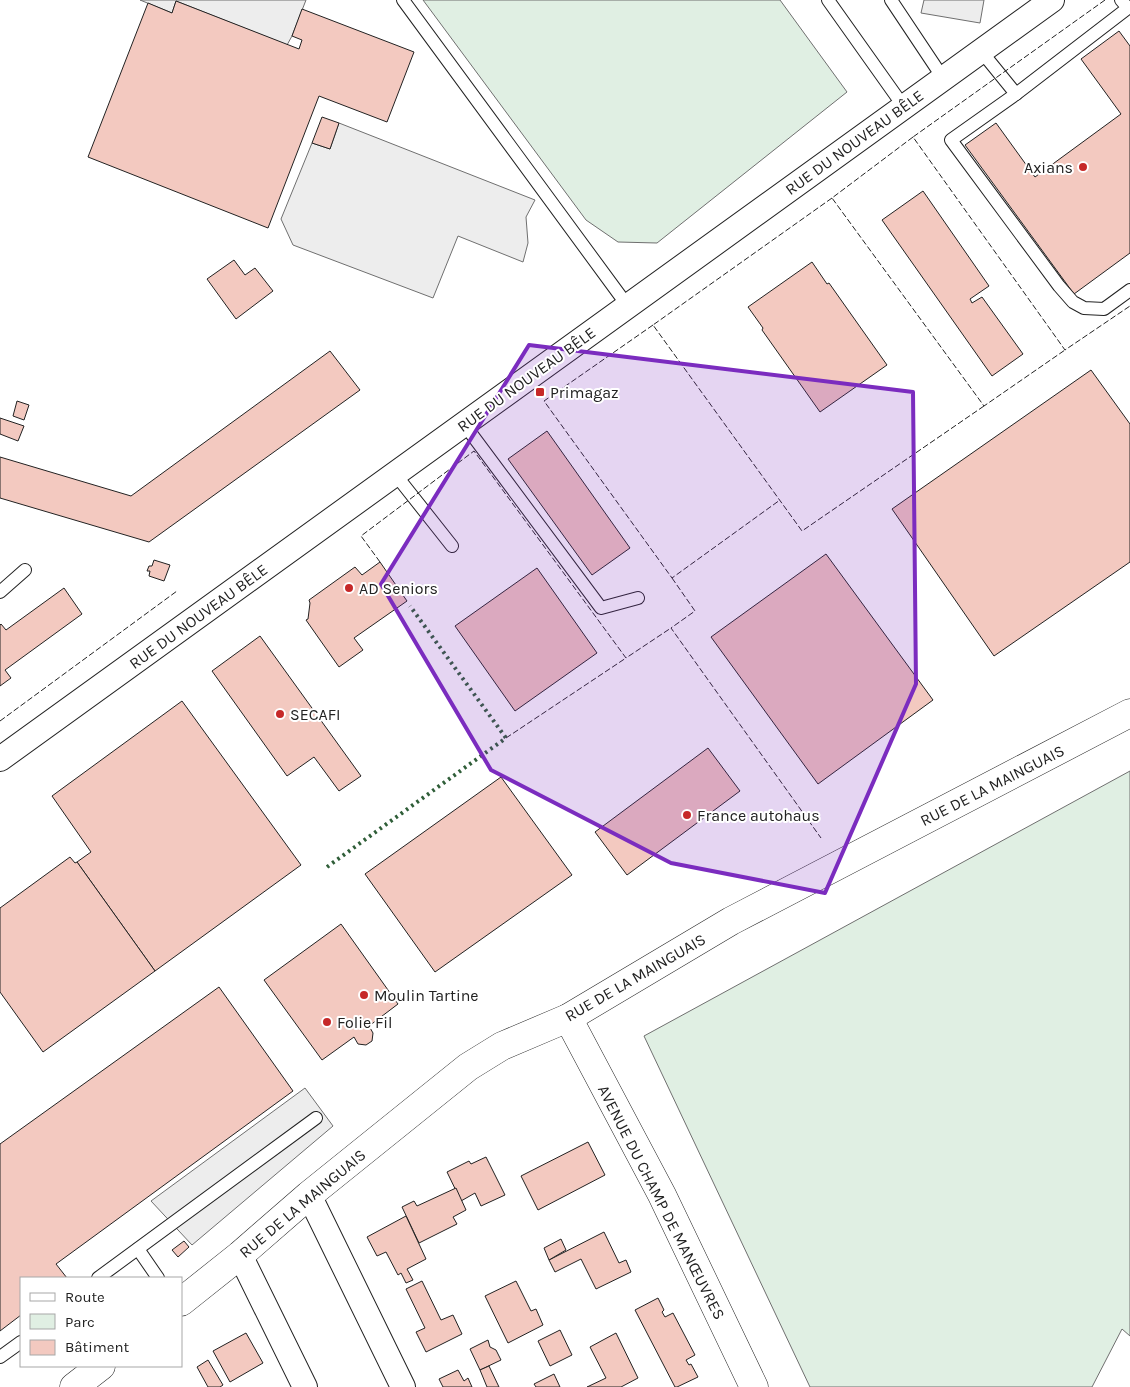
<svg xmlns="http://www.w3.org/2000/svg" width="1130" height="1387" font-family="Karla,sans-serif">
  <rect width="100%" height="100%" fill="#fff"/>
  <!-- green -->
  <g fill="#e0efe3" stroke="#6f6f6f">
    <path d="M 423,0 L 780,0 L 847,92 L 657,243 L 618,242 L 586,220 Z"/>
    <path d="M 1130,771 L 1130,1336 L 1122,1329 L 1092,1387 L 810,1387 L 644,1036 Z"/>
  </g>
  <!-- parking -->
  <g fill="#ededed" stroke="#6f6f6f">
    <path d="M 140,0 L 306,0 L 292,36 L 287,45 L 176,1 L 172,13 Z"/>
    <path d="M 924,0 L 984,0 L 980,23 L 921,13 Z"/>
    <path d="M 339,123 L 535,200 L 526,217 L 528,243 L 523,262 L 458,236 L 433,298 L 293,245 L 281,219 L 312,143 L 330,149 Z"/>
    <path d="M 305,1088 L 333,1126 L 192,1245 L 151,1201 Z"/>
  </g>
  <!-- building -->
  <g fill="#f3c9c0" stroke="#222">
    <path d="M 176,1 L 299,49 L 302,40 L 292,36 L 302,9 L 414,52 L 387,122 L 319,96 L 268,228 L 88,157 L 148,3 L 172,13 Z"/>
    <path d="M 1119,31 L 1130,46 L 1130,253 L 1074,294 L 965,145 L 996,123 L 1035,177 L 1121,114 L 1081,59 Z"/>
    <path d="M 322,117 L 339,123 L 330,149 L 312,143 Z"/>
    <path d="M 923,191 L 989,286 L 970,299 L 972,303 L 982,297 L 1023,354 L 992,376 L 882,220 Z"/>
    <path d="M 234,260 L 245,275 L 255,268 L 273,291 L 236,319 L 207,279 Z"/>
    <path d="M 812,262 L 827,284 L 829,283 L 887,365 L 820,412 L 762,330 L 763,328 L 748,307 Z"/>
    <path d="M 330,351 L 360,390 L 149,542 L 0,498 L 0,457 L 131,496 Z"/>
    <path d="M 1091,370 L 1130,424 L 1130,562 L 994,656 L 892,509 Z"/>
    <path d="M 17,401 L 29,405 L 24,420 L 13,416 Z"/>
    <path d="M 0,418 L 24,426 L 18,441 L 0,434 Z"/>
    <path d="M 547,431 L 630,548 L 592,575 L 508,459 Z"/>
    <path d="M 826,554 L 933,700 L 818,784 L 711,637 Z"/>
    <path d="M 154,560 L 170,565 L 164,581 L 149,576 L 150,571 L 147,571 L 149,566 L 152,566 Z"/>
    <path d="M 380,562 L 407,601 L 354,638 L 363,650 L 339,667 L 306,620 L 308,619 L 310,603 L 309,600 L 355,567 L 362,575 Z"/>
    <path d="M 537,568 L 597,653 L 515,711 L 455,626 Z"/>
    <path d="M 64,588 L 82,614 L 5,670 L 11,678 L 0,686 L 0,625 L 1,624 L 6,630 Z"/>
    <path d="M 260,636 L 361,776 L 339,791 L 314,757 L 287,776 L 212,671 Z"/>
    <path d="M 182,701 L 301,865 L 155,971 L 77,862 L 91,852 L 52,796 Z"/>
    <path d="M 708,748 L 740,791 L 627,875 L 595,832 Z"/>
    <path d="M 501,777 L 572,875 L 435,972 L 365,874 Z"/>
    <path d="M 70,857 L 75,863 L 77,862 L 155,971 L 43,1052 L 0,992 L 0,908 Z"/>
    <path d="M 341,924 L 398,1004 L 369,1026 L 373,1033 L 372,1041 L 366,1045 L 358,1044 L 354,1037 L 322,1060 L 264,980 Z"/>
    <path d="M 219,987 L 293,1091 L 56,1264 L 67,1278 L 21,1278 L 21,1315 L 0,1331 L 0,1144 Z"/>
    <path d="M 588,1142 L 605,1175 L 538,1210 L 521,1176 Z"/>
    <path d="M 486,1157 L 505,1195 L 481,1206 L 475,1193 L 461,1201 L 447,1172 L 469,1161 L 471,1164 Z"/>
    <path d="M 456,1188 L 466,1210 L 453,1217 L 457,1224 L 419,1243 L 402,1207 L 414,1201 L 417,1206 Z"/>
    <path d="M 406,1216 L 426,1259 L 407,1269 L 413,1280 L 406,1283 L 401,1273 L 398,1275 L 386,1252 L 377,1256 L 367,1237 Z"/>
    <path d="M 604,1232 L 619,1263 L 626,1260 L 631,1272 L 596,1289 L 581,1259 L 555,1272 L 549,1260 Z"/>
    <path d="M 561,1239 L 566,1250 L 549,1260 L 544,1248 Z"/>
    <path d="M 184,1241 L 189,1247 L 178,1257 L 172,1250 Z"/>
    <path d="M 422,1281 L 441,1320 L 453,1315 L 462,1334 L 426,1352 L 416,1332 L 425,1328 L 406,1289 Z"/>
    <path d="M 516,1281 L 531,1311 L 536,1309 L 543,1325 L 508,1343 L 485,1296 Z"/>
    <path d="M 658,1298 L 664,1310 L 662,1312 L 665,1317 L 673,1313 L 695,1355 L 686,1360 L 689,1365 L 691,1364 L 698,1377 L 677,1387 L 675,1387 L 635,1310 Z"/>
    <path d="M 560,1330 L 572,1355 L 550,1366 L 538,1341 Z"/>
    <path d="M 246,1333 L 263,1363 L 230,1382 L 213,1351 Z"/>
    <path d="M 616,1333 L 638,1378 L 621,1387 L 587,1387 L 606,1378 L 590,1347 Z"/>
    <path d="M 488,1340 L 490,1347 L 496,1350 L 501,1360 L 480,1370 L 470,1349 Z"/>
    <path d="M 208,1360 L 223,1385 L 220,1387 L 208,1387 L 197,1367 Z"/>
    <path d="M 489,1366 L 499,1387 L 487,1387 L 480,1370 Z"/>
    <path d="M 458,1370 L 464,1381 L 468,1378 L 472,1387 L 443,1387 L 439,1379 Z"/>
    <path d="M 554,1374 L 560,1387 L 536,1387 L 534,1384 Z"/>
  </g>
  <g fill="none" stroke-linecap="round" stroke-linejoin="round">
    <defs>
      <g id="lane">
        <path d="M 403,0 L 627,305"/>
        <path d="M 828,0 L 904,107"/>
        <path d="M 891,0 L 943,78"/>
        <path d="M 981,51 L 1016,94 L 1128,8 L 1121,0"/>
        <path d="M 1016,94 L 951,140 L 1059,286 L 1073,302 L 1084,308 L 1104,309 L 1130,290"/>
        <path d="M 464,424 L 601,608 L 638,598"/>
        <path d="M 395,474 L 452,546"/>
        <path d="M 0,592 L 25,570"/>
        <path d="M 138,1249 L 158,1278"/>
        <path d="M 98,1278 L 316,1118"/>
        <path d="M 0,1357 L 21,1342"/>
      </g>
      <g id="street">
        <path d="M 0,759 L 1052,0"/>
        <path d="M 309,1195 L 403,1387"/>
        <path d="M 240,1255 L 305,1387"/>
      </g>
      <g id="secondary">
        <path d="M 568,1018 L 662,1195 L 754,1387"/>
        <path d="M 181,1302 L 240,1255 L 309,1195 L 468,1067 L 502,1046 L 568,1018 L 731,921 L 1130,713"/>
        <path d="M 74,1387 L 101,1366"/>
      </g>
    </defs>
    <!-- lane casing -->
    <use href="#lane" stroke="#222" stroke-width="14"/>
    <!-- street casing -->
    <use href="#street" stroke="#222" stroke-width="26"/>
    <!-- secondary casing -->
    <use href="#secondary" stroke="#222" stroke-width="29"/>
    <!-- lane -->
    <use href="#lane" stroke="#fff" stroke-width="12"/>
    <!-- street -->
    <use href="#street" stroke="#fff" stroke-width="24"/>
    <!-- secondary -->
    <use href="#secondary" stroke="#fff" stroke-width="28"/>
    <!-- hedge -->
    <path stroke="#2f5e38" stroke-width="4" stroke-dasharray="2.5 4" stroke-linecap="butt" d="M 327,867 L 506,738 L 410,606"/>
    <!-- fence -->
    <g stroke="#222" stroke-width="1" stroke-dasharray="6 2.5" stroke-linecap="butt">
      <path d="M 1105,0 L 913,137 L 1065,350 L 1130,306"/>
      <path d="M 913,137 L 832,198 L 984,406 L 1065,350"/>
      <path d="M 832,198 L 653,325 L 802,531 L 984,406"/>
      <path d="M 653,325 L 544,401 L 672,578 L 780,500"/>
      <path d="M 380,562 L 361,536 L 474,451 L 626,658 L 671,628"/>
      <path d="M 672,578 L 695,611 L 671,628 L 821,838"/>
      <path d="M 0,721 L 177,591"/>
      <path d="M 506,738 L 626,658"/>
    </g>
  </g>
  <!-- marked area -->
  <path fill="#7b2cbf" fill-opacity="0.2" stroke="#7b2cbf" stroke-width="4" stroke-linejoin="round" d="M 529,345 L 913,392 L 916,684 L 825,893 L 671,863 L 491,770 L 381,584 Z"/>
  <!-- markers -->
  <g fill="#c62828" stroke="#fff" stroke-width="2">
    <circle cx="1083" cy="167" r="5"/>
    <rect x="535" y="387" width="10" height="10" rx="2.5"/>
    <circle cx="349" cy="588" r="5"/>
    <circle cx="280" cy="714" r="5"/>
    <circle cx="687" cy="815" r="5"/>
    <circle cx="364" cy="995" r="5"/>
    <circle cx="327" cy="1022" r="5"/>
  </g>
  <g text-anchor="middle" stroke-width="4" stroke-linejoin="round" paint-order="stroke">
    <!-- street labels -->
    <g font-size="16" fill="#222" stroke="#fff">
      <text transform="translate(854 142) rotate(-36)" y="6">RUE DU NOUVEAU BÊLE</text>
      <text transform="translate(526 379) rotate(-36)" y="6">RUE DU NOUVEAU BÊLE</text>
      <text transform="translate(198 616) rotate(-36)" y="6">RUE DU NOUVEAU BÊLE</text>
      <text transform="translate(992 785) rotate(-27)" y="6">RUE DE LA MAINGUAIS</text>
      <text transform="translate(635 977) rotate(-30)" y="6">RUE DE LA MAINGUAIS</text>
      <text transform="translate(662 1202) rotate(63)" y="6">AVENUE DU CHAMP DE MANŒUVRES</text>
      <text transform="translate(302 1203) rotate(-40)" y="6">RUE DE LA MAINGUAIS</text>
    </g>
    <!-- poi labels -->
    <g font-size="16" fill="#222" stroke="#fff" text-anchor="start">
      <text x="1073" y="173" text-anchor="end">Axians</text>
      <text x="550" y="398">Primagaz</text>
      <text x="359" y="594">AD Seniors</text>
      <text x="290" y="720">SECAFI</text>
      <text x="697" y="821">France autohaus</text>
      <text x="374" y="1001">Moulin Tartine</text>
      <text x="337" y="1028">Folie Fil</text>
    </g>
  </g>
  <!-- legend -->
  <rect x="20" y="1277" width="162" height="90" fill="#ffffff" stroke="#a7a7a7"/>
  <rect x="30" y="1293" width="25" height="8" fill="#ffffff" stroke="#a7a7a7"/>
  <text x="65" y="1302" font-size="15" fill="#222222">Route</text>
  <rect x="30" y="1314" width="25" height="15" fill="#e0efe3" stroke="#a7a7a7"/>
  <text x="65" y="1327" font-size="15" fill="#222222">Parc</text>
  <rect x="30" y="1340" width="25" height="15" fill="#f3c9c0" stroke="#a7a7a7"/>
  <text x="65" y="1352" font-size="15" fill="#222222">Bâtiment</text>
</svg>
